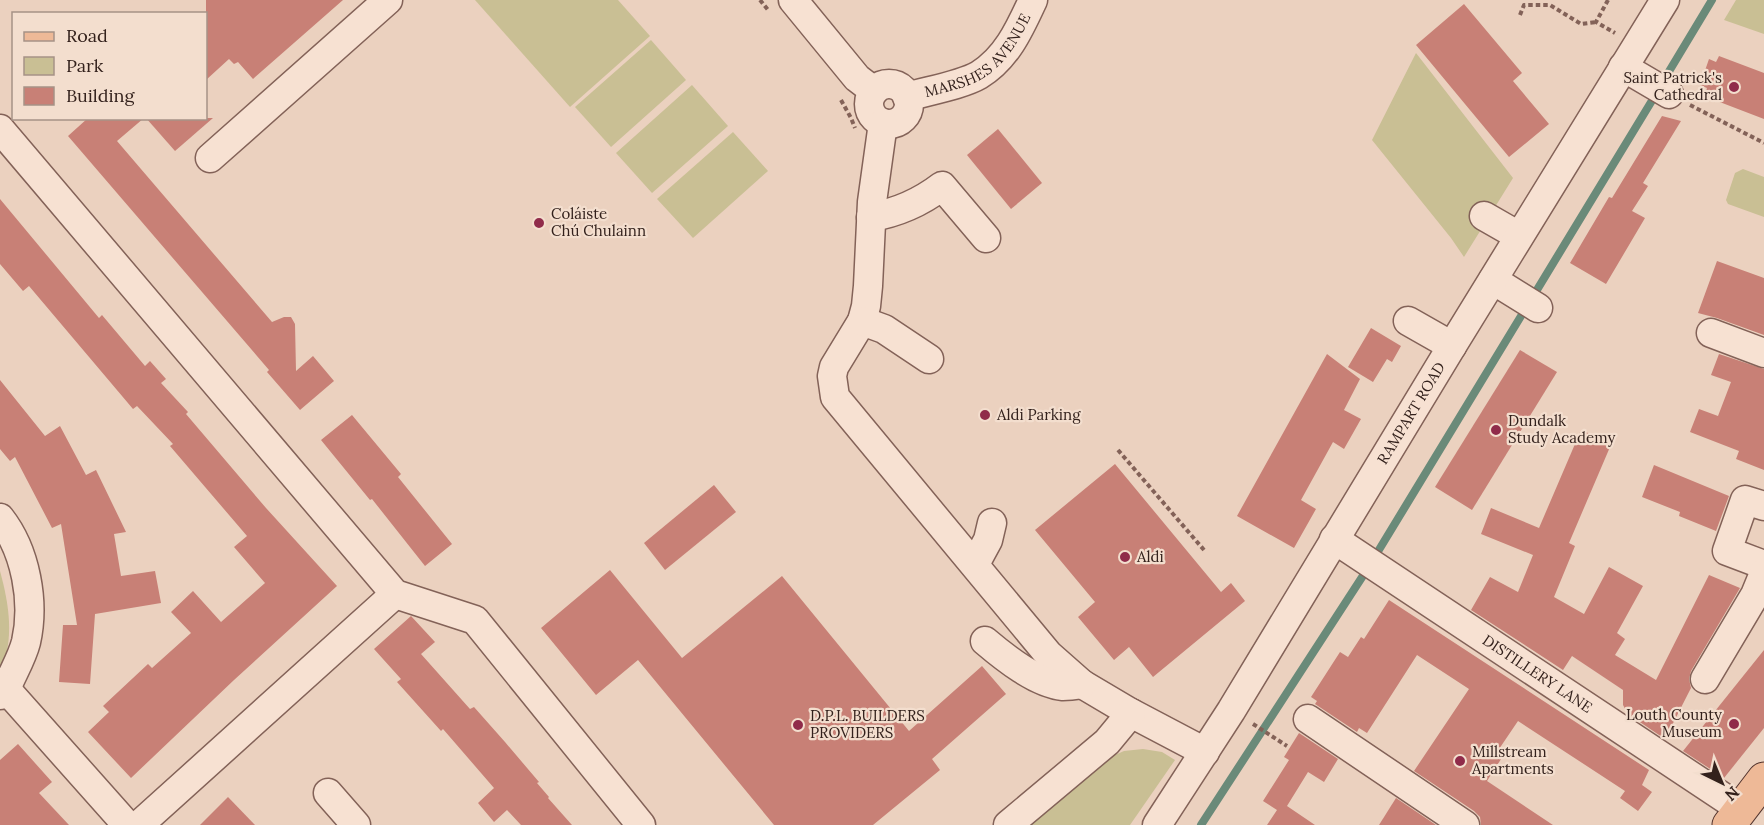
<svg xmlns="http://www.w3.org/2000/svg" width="1764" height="825" font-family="Lora,serif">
  <rect width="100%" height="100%" fill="#ebd1bf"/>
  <!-- green -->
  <g fill="#c9bf94">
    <path d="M 475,0 L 618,0 L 650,36 L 570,107 Z"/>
    <path d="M 1736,0 L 1764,0 L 1764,34 L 1724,20 Z"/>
    <path d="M 651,40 L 686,80 L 611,147 L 575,107 Z"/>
    <path d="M 1416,53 L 1513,178 L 1464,257 L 1451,238 L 1372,140 Z"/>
    <path d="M 692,85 L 728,126 L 652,193 L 616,153 Z"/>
    <path d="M 733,132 L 768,171 L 693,238 L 657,199 Z"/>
    <path d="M 1743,169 L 1764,177 L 1764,217 L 1728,204 L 1726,200 L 1735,173 Z"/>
    <path d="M 0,571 C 9,604 15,640 0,672 Z"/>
    <path d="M 1143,749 L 1162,752 L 1175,760 L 1130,825 L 1027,825 L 1099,762 L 1124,751 Z"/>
  </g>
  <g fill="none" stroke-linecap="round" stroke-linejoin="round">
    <!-- stream -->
    <g stroke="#6a8a79" stroke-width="8">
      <path d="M 1662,83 L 1712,0"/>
      <path d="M 1374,558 L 1656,94"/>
      <path d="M 1201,825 L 1368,568"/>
    </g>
  </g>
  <!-- building -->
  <g fill="#c88076">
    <path d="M 206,0 L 343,0 L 253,79 L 238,62 L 234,64 L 229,59 L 206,80 Z"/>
    <path d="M 1464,4 L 1522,73 L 1513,81 L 1549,124 L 1509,157 L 1416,45 Z"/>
    <path d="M 1719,56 L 1764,73 L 1764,119 L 1704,96 L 1707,88 L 1700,85 L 1709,59 L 1716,62 Z"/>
    <path d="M 1662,116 L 1681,121 L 1643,183 L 1648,186 L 1632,211 L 1645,218 L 1606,284 L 1570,263 L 1609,197 L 1612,198 Z"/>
    <path d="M 88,118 L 144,118 L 117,141 L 272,322 L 284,317 L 291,317 L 295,324 L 296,371 L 313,356 L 334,381 L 300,410 L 267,372 L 269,370 L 68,136 Z"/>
    <path d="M 146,118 L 213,118 L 175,151 Z"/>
    <path d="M 998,129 L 1042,183 L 1011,209 L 967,155 Z"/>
    <path d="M 0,199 L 99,318 L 102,315 L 145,366 L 150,361 L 166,379 L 161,383 L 188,412 L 186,414 L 266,508 L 337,586 L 234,680 L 131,778 L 88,732 L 109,712 L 103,706 L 148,664 L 152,668 L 191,633 L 171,612 L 193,591 L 221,622 L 265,583 L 234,547 L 247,536 L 170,446 L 173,444 L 137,406 L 133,409 L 29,286 L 23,291 L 0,264 Z"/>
    <path d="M 1717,261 L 1764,278 L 1764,335 L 1717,318 L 1698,313 Z"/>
    <path d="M 1371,328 L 1401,346 L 1392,362 L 1387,359 L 1373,382 L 1348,367 Z"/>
    <path d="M 1520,350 L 1557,372 L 1472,510 L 1435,487 Z"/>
    <path d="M 1327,354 L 1360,379 L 1344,410 L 1361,419 L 1344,449 L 1333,442 L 1301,500 L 1316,509 L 1294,548 L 1237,516 Z"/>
    <path d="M 1719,354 L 1764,369 L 1764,470 L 1736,459 L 1739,451 L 1690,432 L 1699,409 L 1718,416 L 1731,382 L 1711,375 Z"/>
    <path d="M 0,380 L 45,436 L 60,426 L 86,475 L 96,470 L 126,532 L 114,534 L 121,576 L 155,571 L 161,603 L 95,614 L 90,684 L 59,682 L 63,625 L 77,625 L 61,524 L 52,528 L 15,457 L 10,461 L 0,449 Z"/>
    <path d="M 352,415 L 401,474 L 398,477 L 452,544 L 425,566 L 372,499 L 370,500 L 321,440 Z"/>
    <path d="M 1581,430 L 1602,439 L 1600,443 L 1610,447 L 1569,543 L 1575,546 L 1554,597 L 1584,614 L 1609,567 L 1643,586 L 1617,633 L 1625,639 L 1615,655 L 1656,680 L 1709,575 L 1740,588 L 1691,671 L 1689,679 L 1691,688 L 1665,739 L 1628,714 L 1623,705 L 1623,690 L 1572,656 L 1563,670 L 1471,610 L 1490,577 L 1518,592 L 1533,555 L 1481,534 L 1491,508 L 1539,528 Z"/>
    <path d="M 1115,464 L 1221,592 L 1231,583 L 1245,601 L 1153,677 L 1129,647 L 1114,660 L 1078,617 L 1095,602 L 1035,530 Z"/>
    <path d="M 1654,465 L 1729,496 L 1716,531 L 1679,516 L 1680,512 L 1642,497 Z"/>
    <path d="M 714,485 L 736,512 L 665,570 L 644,543 Z"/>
    <path d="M 610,570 L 682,658 L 782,576 L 909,731 L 982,666 L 1006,694 L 932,759 L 940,770 L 873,825 L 774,825 L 638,660 L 596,695 L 541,628 Z"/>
    <path d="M 1389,600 L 1649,770 L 1642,785 L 1652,792 L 1638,811 L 1620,798 L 1625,791 L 1518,721 L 1497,752 L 1503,756 L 1487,781 L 1553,825 L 1481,825 L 1480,817 L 1474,811 L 1414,771 L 1469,689 L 1417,655 L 1367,733 L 1359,728 L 1357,732 L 1315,704 L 1317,701 L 1311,697 L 1340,652 L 1348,657 L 1361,637 L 1364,639 Z"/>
    <path d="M 411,616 L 435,642 L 421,654 L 470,709 L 474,707 L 505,742 L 539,782 L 537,783 L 549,797 L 548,798 L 572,825 L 521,825 L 507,810 L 494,822 L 478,803 L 494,788 L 443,729 L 441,731 L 397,682 L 401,679 L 374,649 Z"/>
    <path d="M 1764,650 L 1764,728 L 1724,778 L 1683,751 Z"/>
    <path d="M 1299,733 L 1338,759 L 1324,782 L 1308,772 L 1287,806 L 1315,825 L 1267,825 L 1277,810 L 1263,801 L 1289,760 L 1284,757 Z"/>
    <path d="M 18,744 L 52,782 L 39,793 L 69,825 L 0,825 L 0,760 Z"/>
    <path d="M 228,797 L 255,825 L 200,825 Z"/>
    <path d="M 1396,798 L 1436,825 L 1379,825 Z"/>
  </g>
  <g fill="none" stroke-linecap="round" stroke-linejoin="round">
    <defs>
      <g id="minor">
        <path d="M 793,0 L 857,78 L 874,91"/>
        <path d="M 1623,67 L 1669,94"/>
        <circle cx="889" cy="104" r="20"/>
        <path id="s1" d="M 907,97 C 927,91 962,85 979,75 C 1007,58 1020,28 1033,0"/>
        <path d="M 883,123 L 872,202 L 868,286 L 866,306 L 862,321 L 834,367 L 832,376 L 835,397 L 1048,654 L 1082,684 L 1131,713 L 1205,752"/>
        <path d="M 0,129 L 395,594 L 475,620 L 641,825"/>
        <path d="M 210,158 L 388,0"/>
        <path d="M 1484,216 L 1519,236"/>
        <path d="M 871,217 C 896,213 921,202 942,186 L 986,238"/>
        <path d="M 1493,280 L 1538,308"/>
        <path d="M 862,321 L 884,329 L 929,359"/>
        <path d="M 1408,321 L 1452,346"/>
        <path d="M 1711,333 L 1764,353"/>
        <path d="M 1764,506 L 1745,500 L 1727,551 L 1764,565"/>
        <path d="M 0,518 C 26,551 35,602 26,642 C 22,658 12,674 6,689"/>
        <path id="s2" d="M 1334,539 L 1741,809"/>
        <path d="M 975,564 L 988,540 L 992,523"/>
        <path d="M 985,641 C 1005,658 1036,683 1063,686 C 1069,686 1076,685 1082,684"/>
        <path d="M 1705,679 L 1755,595 L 1764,573"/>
        <path d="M 0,695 L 6,689 L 127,825"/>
        <path d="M 1308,719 L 1465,825"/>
        <path d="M 328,793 L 356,825"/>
        <path d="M 139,825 L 395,594"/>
        <path d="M 1008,825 L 1107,742 L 1131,713"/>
        <path id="s3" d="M 1157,825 L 1231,711 L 1452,346 L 1665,0"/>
      </g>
      <path id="major" d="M 1729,825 L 1764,779"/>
    </defs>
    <!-- minor casing -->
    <use href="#minor" stroke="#836258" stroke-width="31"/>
    <!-- major casing -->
    <use href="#major" stroke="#51332d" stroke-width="35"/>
    <!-- path -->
    <g stroke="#836258" stroke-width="4" stroke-dasharray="4.5 3" stroke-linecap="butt">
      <path d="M 760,0 L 768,10"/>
      <path d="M 1608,0 L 1596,22 L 1615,33"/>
      <path d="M 1520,15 L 1524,5 L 1550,5 L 1581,24 L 1596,22"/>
      <path d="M 841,100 L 851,118 L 855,128"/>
      <path d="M 1690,105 L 1764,143"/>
      <path d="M 1118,450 L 1204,550"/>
      <path d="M 1253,724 L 1287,746"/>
    </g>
    <!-- minor -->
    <use href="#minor" stroke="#f7e1d2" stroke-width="28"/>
    <!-- major -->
    <use href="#major" stroke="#eeb997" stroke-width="33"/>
  </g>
  <!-- markers -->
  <g fill="#902b4a" stroke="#f3dece" stroke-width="2">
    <circle cx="1734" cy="87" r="6"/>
    <circle cx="539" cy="223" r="6"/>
    <circle cx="985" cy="415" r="6"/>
    <circle cx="1496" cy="430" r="6"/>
    <circle cx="1125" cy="557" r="6"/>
    <circle cx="1734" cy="724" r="6"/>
    <circle cx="798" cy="725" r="6"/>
    <circle cx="1460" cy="761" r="6"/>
  </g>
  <g text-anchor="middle" stroke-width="4.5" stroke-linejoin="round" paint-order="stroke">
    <!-- street labels -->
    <g font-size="15" fill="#33211c" stroke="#f3dece">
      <text dy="5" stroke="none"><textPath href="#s1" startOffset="86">MARSHES AVENUE</textPath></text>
      <text dy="5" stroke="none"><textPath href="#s3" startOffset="484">RAMPART ROAD</textPath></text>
      <text dy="5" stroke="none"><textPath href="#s2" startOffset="244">DISTILLERY LANE</textPath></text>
    </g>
    <!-- poi labels -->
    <g font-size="15" fill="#33211c" stroke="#f3dece" text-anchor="start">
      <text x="1722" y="83" text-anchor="end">Saint Patrick's<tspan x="1722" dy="17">Cathedral</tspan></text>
      <text x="551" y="219">Coláiste<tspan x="551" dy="17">Chú Chulainn</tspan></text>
      <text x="997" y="420">Aldi Parking</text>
      <text x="1508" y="426">Dundalk<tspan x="1508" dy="17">Study Academy</tspan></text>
      <text x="1137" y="562">Aldi</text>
      <text x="1722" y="720" text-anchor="end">Louth County<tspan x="1722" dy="17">Museum</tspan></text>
      <text x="810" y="721">D.P.L. BUILDERS<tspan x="810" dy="17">PROVIDERS</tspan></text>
      <text x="1472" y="757">Millstream<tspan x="1472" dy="17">Apartments</tspan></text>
    </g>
  </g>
  <!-- legend -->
  <rect x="12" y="12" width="195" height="108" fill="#f3dece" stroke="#a69287" stroke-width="1.5"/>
  <rect x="24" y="32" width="30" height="9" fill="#eeb997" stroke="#a69287" stroke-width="1.5"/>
  <text x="66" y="42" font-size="18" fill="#33211c">Road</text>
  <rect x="24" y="57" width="30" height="18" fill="#c9bf94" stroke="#a69287" stroke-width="1.5"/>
  <text x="66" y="72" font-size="18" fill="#33211c">Park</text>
  <rect x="24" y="87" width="30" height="18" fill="#c88076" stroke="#a69287" stroke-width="1.5"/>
  <text x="66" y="102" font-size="18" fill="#33211c">Building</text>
  <!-- north arrow -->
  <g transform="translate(1722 783) rotate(137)" stroke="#f3dece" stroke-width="4.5" paint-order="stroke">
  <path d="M0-4.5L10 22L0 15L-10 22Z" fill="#33211c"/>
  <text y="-9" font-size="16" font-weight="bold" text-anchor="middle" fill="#33211c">N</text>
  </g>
</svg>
